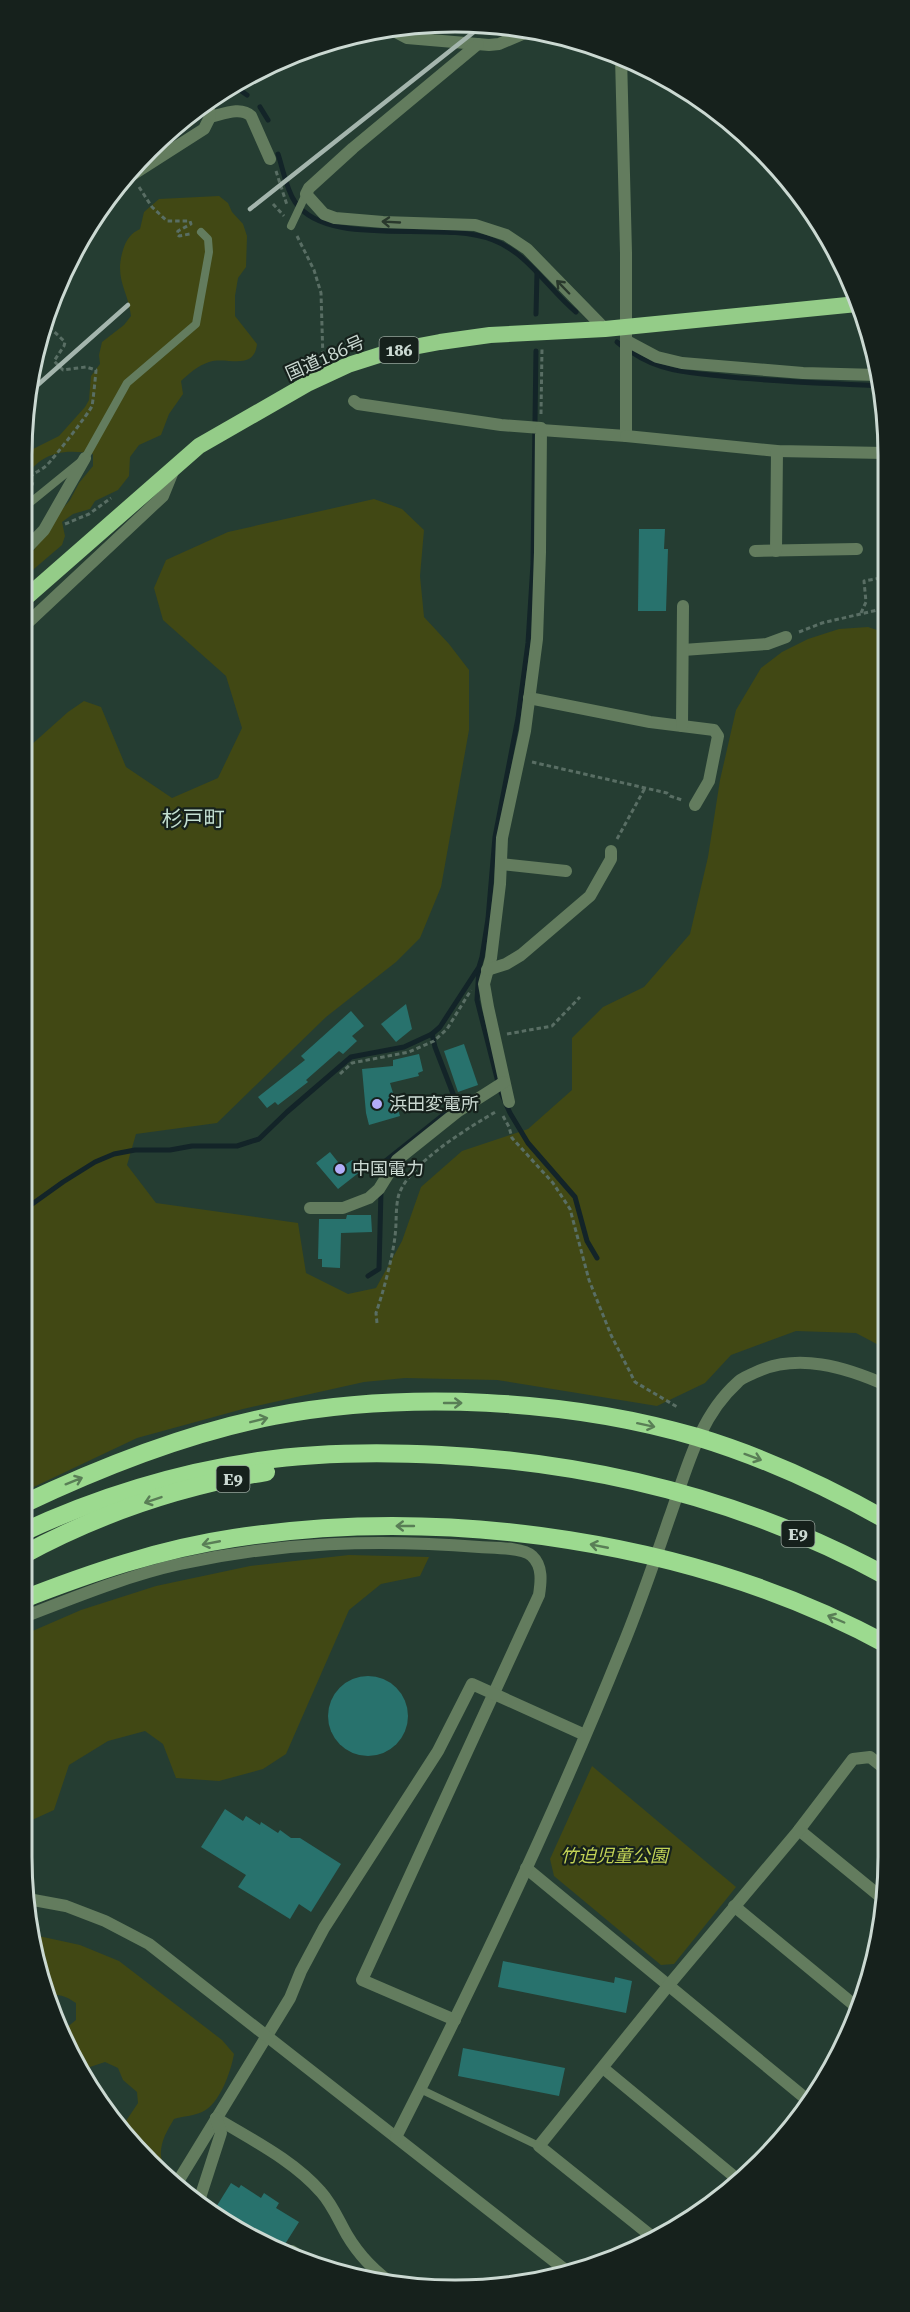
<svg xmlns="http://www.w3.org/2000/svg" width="910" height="2312" font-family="'Roboto Serif','Noto Sans JP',serif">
  <rect width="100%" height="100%" fill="#253d32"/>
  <!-- green -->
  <g fill="#414814">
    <path d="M 191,111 L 193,114 L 193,125 L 138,160 Z"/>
    <path d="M 219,196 L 228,203 L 232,212 L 243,224 L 247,236 L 246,267 L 238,278 L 235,296 L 235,316 L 257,344 C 254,372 227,356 209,362 C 197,366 190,373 181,381 L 183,394 L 169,414 L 161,435 L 139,445 L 130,457 L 129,476 L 118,490 L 95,501 L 90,509 L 73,514 L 62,522 L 65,536 L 62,545 L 21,580 L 21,561 L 34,550 L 52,521 L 70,500 L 79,483 L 93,466 L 93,454 C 60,447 34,455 21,487 L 21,455 L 59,436 L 85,407 L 89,400 L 91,376 L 100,364 L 99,355 L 102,342 L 124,325 L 131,316 C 128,290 114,279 123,250 C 126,240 131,233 140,229 L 144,212 L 159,199 Z"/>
    <path d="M 374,499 L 402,509 L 424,530 L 420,576 L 424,617 L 449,644 L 469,670 L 469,730 L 441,887 L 420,938 L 396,962 L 326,1017 L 217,1123 L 136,1134 L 127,1165 L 156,1203 L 298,1223 L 306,1273 L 348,1294 L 376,1288 L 402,1241 L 421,1187 L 462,1151 L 528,1129 L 572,1090 L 572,1038 L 603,1007 L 644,987 L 690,934 L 708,857 L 720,780 L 736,710 L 761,668 L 782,652 L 808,639 L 839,629 L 868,627 L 886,633 L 888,1350 L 856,1333 L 796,1331 L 731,1355 L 705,1383 L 657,1406 L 497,1380 L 405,1378 L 364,1382 L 243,1409 L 137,1438 L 21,1493 L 21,754 L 68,712 L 84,701 L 101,707 L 126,767 L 172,798 L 218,778 L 242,728 L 226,676 L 163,620 L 154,588 L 166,560 L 228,532 Z"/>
    <path d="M 349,1555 L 429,1557 L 420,1576 L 381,1584 L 349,1610 L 286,1754 L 263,1769 L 219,1781 L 176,1778 L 163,1744 L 145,1731 L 108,1741 L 69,1765 L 54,1810 L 21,1825 L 21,1636 L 81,1610 L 156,1586 L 250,1566 Z"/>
    <path d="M 592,1766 L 736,1887 L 674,1964 L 661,1965 L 554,1876 L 550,1859 Z"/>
    <path d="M 34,1935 L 80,1945 L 119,1961 L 222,2040 L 234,2054 C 231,2071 220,2104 202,2112 C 194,2116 183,2116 174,2119 C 167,2131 160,2142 161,2156 C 162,2162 164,2165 162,2171 L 128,2143 L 114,2123 L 126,2121 L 138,2103 L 137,2092 L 123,2080 L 118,2068 L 105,2062 L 84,2069 L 74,2063 L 60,2033 L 76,2020 L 76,2003 C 66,1996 56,1991 45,1999 Z"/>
  </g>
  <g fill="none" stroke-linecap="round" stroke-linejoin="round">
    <!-- stream -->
    <g stroke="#132428" stroke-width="5">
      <path d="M 234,86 L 247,95"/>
      <path d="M 260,107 L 268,120"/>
      <path d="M 278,154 C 283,169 286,189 295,202 C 328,250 440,219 493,240 C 528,253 548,289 576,312"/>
      <path d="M 536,314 L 537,273"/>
      <path d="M 617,342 L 622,346"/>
      <path d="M 633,353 C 659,371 690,373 721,376 C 774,382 828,383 882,386"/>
      <path d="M 479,968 L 477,1000 L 500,1090 L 510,1113 L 528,1143 L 575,1197 L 587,1241 L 597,1258"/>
      <path d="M 382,1179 L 383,1163 L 457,1104 L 435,1047 L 432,1034"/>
      <path d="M 21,1212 L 63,1182 L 95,1162 L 114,1154 L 135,1150 L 170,1150 L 192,1146 L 237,1146 L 259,1139 L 287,1112 L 351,1057 L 404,1047 L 432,1034 L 440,1027 L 479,967 L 482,957 L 488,919 L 495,837 L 518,718 L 528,643 L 533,564 L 536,351"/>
      <path d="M 368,1276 L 379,1269 L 381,1191"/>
    </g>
  </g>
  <!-- building -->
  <g fill="#28726d">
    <path d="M 639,529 L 665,529 L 664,549 L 668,549 L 666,611 L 638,611 Z"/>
    <path d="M 406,1004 L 412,1029 L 396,1042 L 381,1024 Z"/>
    <path d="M 351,1011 L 364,1026 L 352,1036 L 357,1041 L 343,1054 L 339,1051 L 306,1080 L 308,1082 L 278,1105 L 275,1102 L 267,1108 L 258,1097 L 305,1060 L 301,1056 Z"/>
    <path d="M 464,1044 L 478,1085 L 458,1092 L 444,1051 Z"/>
    <path d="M 419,1054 L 423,1071 L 418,1073 L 419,1076 L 390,1083 L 400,1116 L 369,1125 L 366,1113 L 362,1069 L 393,1066 L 393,1060 Z"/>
    <path d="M 330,1152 L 342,1167 L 352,1160 L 361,1171 L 338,1189 L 316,1163 Z"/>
    <path d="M 347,1215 L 371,1215 L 372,1232 L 341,1233 L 340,1268 L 322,1267 L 322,1259 L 318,1259 L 319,1219 L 346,1219 Z"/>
    <circle cx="368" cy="1716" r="40"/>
    <path d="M 225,1809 L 243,1821 L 246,1816 L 260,1825 L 261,1822 L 278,1833 L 280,1830 L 291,1838 L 300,1838 L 341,1864 L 311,1912 L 299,1904 L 290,1919 L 238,1887 L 246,1875 L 201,1847 Z"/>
    <path d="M 503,1961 L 614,1983 L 615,1977 L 632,1981 L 626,2013 L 498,1987 Z"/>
    <path d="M 463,2048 L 565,2068 L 559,2096 L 458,2076 Z"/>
    <path d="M 231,2183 L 239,2188 L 241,2185 L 261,2198 L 264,2193 L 279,2203 L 276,2208 L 299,2222 L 280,2252 L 238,2233 L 213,2212 Z"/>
  </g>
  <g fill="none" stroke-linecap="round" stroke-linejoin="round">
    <!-- path -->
    <g stroke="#596e64" stroke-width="3" stroke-dasharray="4.5 3" stroke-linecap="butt">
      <path d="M 276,171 L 287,205"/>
      <path d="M 139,187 L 152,207 L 167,221 L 190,221 L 191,224 L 178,231 L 177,234 L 179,236 L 190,234"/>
      <path d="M 273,204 L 284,216"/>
      <path d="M 297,236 L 314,270 L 321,293 L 323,359"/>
      <path d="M 541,414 L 542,349"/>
      <path d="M 34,484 L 26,483 C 30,473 40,472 47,465 C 54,458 89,413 92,406 C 93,402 96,372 96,370 L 86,367 L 63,370 L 54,361 L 64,346 L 65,342 L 43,321"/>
      <path d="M 65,524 L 89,514 L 111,498"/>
      <path d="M 861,613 L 866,602 L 864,581 L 886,577"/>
      <path d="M 799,632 L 822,623 L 886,608"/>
      <path d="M 532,762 L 667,793 L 670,796 L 682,800"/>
      <path d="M 617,839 L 645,788"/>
      <path d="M 507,1034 L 552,1026 L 580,997"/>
      <path d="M 340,1074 L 352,1063 L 409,1052 L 434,1041 L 447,1029 L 471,990"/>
      <path d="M 503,1116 L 509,1127 L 512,1138 L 553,1183 L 570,1209 L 589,1280 L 611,1335 L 635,1382 L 679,1408"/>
      <path d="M 377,1323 L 376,1313 C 383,1293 393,1256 395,1236 C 397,1222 395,1208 399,1194 C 411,1162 468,1128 497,1111"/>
    </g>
    <!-- service -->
    <g stroke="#637c5e" stroke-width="8">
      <path d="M 291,226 L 306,194"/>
      <path d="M 21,510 L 85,458 L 127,383 L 196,324 L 209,252 L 208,239 L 201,232"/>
      <path d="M 420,2089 L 539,2146"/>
    </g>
    <!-- minor -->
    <g stroke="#637c5e" stroke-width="12">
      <path d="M 388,28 L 407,38 L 489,45 L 499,44 L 532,30"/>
      <path d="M 478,44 L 353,148 L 309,188 L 306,194 L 324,214 L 335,218 L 383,222 L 475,225 L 506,235 L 527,249 L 605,329"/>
      <path d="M 210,117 C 223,114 241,106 251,116 L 270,159"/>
      <path d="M 627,341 L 657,357 L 682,363 L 803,373 L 878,375"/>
      <path d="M 354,401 L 358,404 L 501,425 L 541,428 L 540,552 L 537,639 L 525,731 L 502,838 L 500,884 L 491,958 L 484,984 L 488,1007 L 509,1102"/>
      <path d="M 541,430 L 626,436 L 626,253 L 621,57"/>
      <path d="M 626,436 L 777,451 L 885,453"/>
      <path d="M 755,551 L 857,549"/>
      <path d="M 776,551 L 777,451"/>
      <path d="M 21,554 L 44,530 L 85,458"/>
      <path d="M 21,629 L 163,496 L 174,469"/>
      <path d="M 683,650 L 767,644 L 786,637"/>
      <path d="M 529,698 L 650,722 L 714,730 L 718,736 L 709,781 L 695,805"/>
      <path d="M 682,726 L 683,606"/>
      <path d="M 501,864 L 566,871"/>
      <path d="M 487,970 L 506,964 L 521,955 L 590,896 L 611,859 L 611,851"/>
      <path d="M 310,1208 L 343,1208 L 369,1198 L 379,1189 L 397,1160 L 457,1112 L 504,1082"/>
      <path d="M 21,1618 C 73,1598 126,1576 180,1564 C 281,1542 377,1539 479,1547 C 492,1548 523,1547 532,1556 C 543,1566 541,1582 539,1595 L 362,1980 L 455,2020"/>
      <path d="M 799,1830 L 882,1898"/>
      <path d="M 526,1868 L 810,2102"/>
      <path d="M 734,1906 L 859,2009"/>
      <path d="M 603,2068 L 742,2183"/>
      <path d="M 216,2118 C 252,2140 293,2160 321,2192 C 332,2204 339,2221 347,2235 C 360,2257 376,2273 397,2287"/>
      <path d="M 177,2183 L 290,1998 L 301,1971 L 324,1928 L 438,1751 L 472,1684 L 585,1735"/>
      <path d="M 199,2201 L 221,2133 L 216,2118"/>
      <path d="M 655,2239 L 539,2146 L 668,1986 L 799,1830 L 853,1759 L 870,1757 L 889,1772"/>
      <path d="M 292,2251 L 321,2269"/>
    </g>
    <!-- tertiary -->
    <g stroke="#637c5e" stroke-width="12">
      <path d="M 118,184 L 204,129 L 210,117 L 207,100"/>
      <path d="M 28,1899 L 66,1906 L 105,1921 L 149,1944 L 568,2272"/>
      <path d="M 396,2137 C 477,1978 554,1816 621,1650 C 639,1607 654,1563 669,1519 C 686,1472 698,1418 737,1383 C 741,1378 748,1376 754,1373 C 797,1352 846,1367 888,1386"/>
    </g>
    <!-- trunk -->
    <path stroke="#94cc88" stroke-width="16" d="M 21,602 L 199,446 L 307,384 L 348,365 L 392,351 L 440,342 L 490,335 L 605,329 L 857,304"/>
    <!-- motorway -->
    <g stroke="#9cda8f" stroke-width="18">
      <path d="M 21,1505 C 101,1467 186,1433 274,1416 C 406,1391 568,1399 697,1437 C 763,1457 828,1487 888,1521"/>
      <path d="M 21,1533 C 96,1498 177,1473 259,1461 C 320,1452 380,1452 441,1455 C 599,1463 749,1501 888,1577"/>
      <path d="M 21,1556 C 96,1515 181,1486 266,1472"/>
      <path d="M 21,1600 C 90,1573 160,1549 234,1538 C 447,1505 697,1541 888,1645"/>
    </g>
    <!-- rail -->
    <g stroke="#a4b5ad" stroke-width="4.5">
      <path d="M 250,209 L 484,24"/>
      <path d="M 32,390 L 128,305"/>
    </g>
  </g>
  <!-- one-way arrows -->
  <defs><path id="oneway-shaft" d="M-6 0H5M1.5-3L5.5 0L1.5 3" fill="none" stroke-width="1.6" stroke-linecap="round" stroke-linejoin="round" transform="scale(1.5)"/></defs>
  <g stroke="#29382c">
    <use href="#oneway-shaft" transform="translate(391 222) rotate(-177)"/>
    <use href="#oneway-shaft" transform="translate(563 287) rotate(-134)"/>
  </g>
  <g stroke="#597e56">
    <use href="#oneway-shaft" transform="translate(453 1403)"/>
    <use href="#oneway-shaft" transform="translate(259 1420) rotate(-14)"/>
    <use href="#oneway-shaft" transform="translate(646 1425) rotate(12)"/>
    <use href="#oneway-shaft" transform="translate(753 1457) rotate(20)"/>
    <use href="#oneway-shaft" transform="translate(74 1481) rotate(-22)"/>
    <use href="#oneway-shaft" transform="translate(153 1500) rotate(161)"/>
    <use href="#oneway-shaft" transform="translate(405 1526) rotate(180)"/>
    <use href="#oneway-shaft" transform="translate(211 1543) rotate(169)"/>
    <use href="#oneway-shaft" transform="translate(599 1546) rotate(-169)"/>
    <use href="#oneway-shaft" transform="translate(836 1619) rotate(-157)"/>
  </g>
  <!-- markers -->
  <g fill="#b3adf9" stroke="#16211c" stroke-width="2">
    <circle cx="377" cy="1104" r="6"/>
    <circle cx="340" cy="1169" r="6"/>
  </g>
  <g text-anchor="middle" stroke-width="4.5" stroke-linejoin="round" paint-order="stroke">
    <!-- shield labels -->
    <g fill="#16211c" stroke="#95a29b" stroke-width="1.5">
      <rect x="379.5" y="337" width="39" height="26" rx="4.5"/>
      <rect x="216.5" y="1466" width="33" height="26" rx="4.5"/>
      <rect x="781.5" y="1521" width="33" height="26" rx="4.5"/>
    </g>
    <g font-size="16" font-weight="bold" fill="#cbd9d2">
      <text x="399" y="356">186</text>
      <text x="233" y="1485">E9</text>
      <text x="798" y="1540">E9</text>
    </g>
    <!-- street labels -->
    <g font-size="18" fill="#cbd9d2" stroke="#16211c">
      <text transform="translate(325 358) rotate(-24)" y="6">国道186号</text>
    </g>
    <!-- poi labels -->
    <g font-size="18" fill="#cbd9d2" stroke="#16211c" text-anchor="start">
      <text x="389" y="1110">浜田変電所</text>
      <text x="352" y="1175">中国電力</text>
    </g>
    <!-- park labels -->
    <g font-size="18" font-style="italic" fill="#c3d356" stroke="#16211c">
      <text x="614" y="1862">竹迫児童公園</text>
    </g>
    <!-- quarter labels -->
    <g font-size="21" fill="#c2ded0" stroke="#16211c">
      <text x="193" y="826">杉戸町</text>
    </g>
  </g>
  <!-- crop -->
  <path d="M0 0H910V2312H0ZM455 32H455A423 423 0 0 1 878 455V1857A423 423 0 0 1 455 2280H455A423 423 0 0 1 32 1857V455A423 423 0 0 1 455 32Z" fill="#16211c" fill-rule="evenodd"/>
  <path fill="none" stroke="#cbd9d2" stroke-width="3" d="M455 32H455A423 423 0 0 1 878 455V1857A423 423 0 0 1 455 2280H455A423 423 0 0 1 32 1857V455A423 423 0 0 1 455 32Z"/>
</svg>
